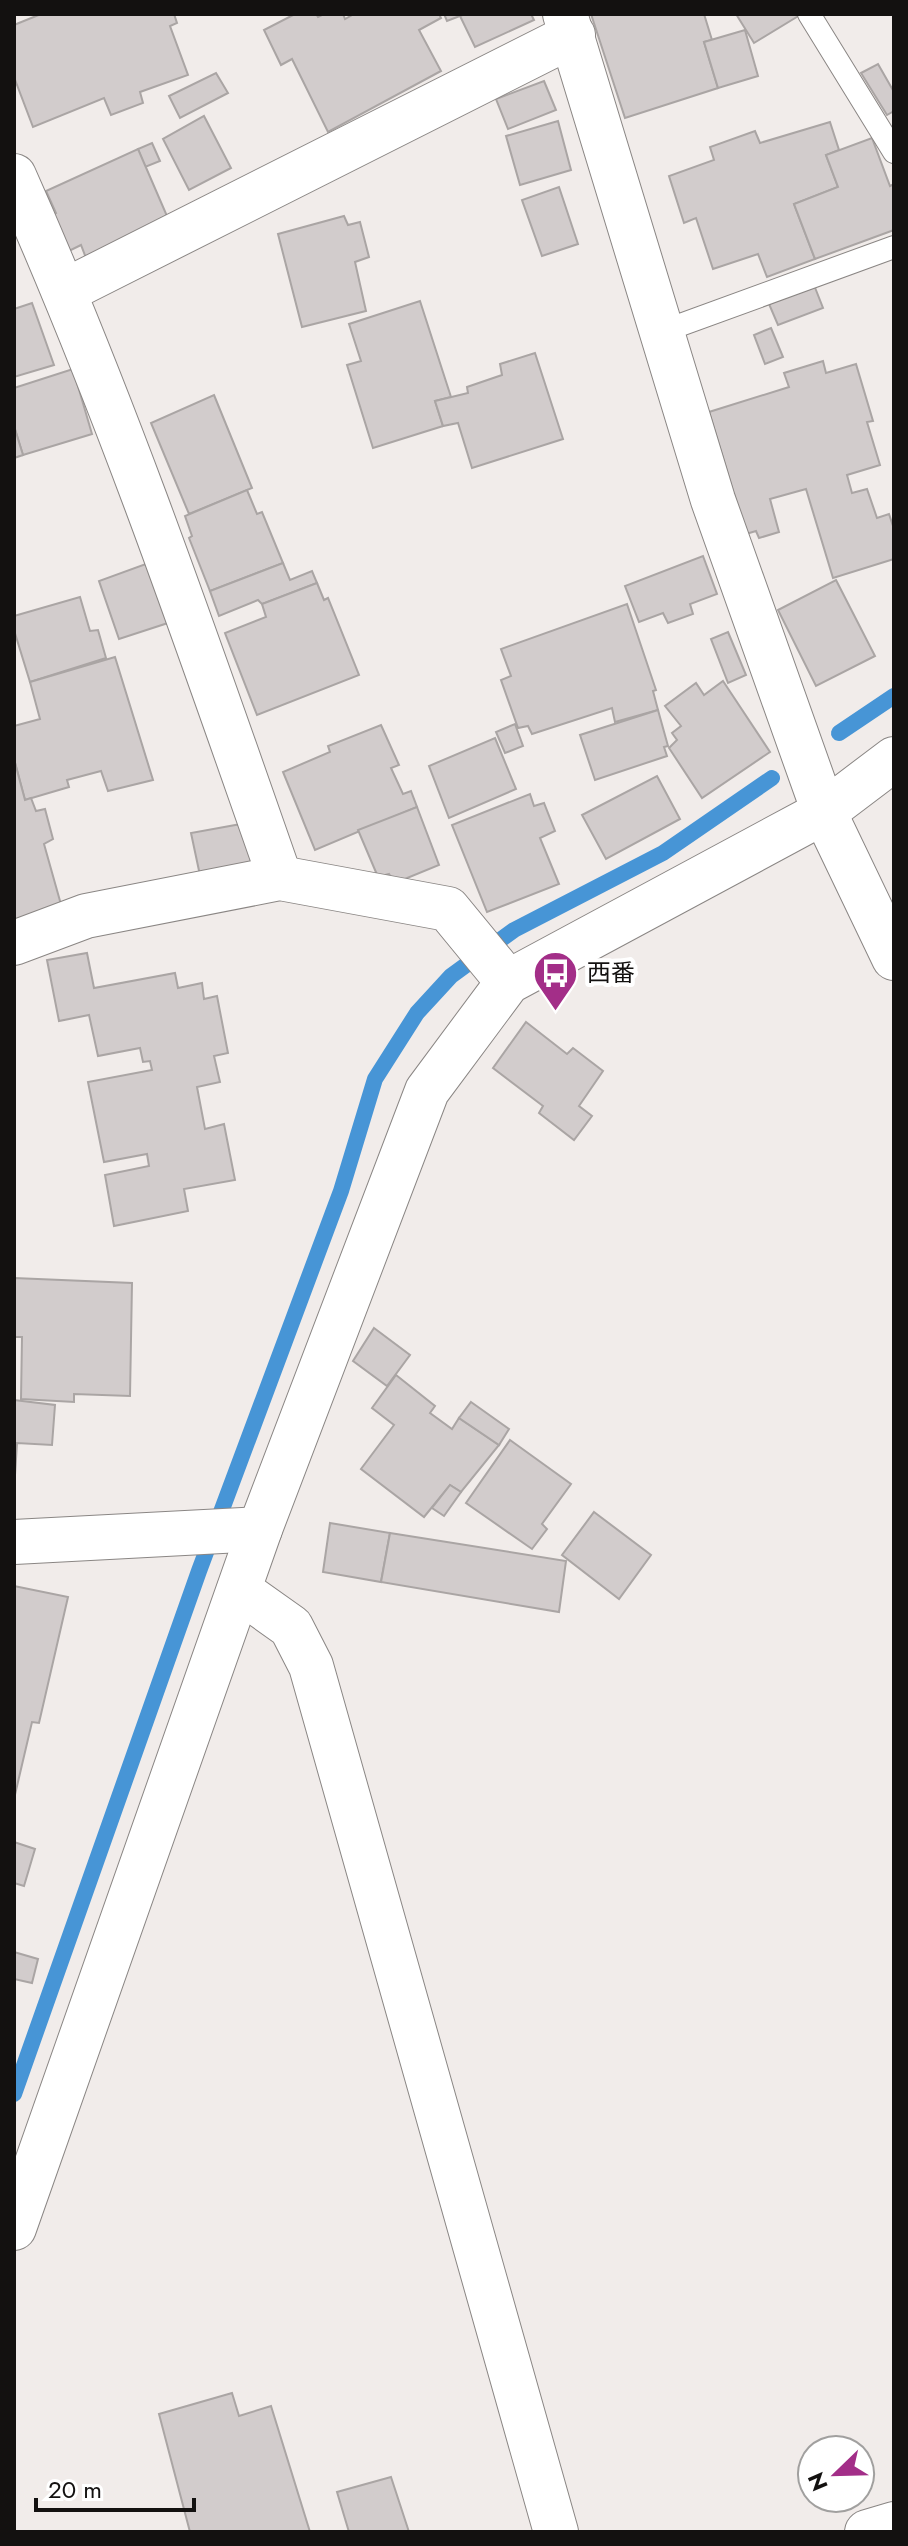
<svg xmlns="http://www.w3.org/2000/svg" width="908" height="2546" font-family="Jost,'Noto Sans JP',sans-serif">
  <rect width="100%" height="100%" fill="#f1ecea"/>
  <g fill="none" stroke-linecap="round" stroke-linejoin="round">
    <!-- stream -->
    <g stroke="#4795d6" stroke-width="16">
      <path d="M 839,733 L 894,696"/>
      <path d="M 14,2094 L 199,1571 L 341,1191 L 375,1079 L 417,1013 L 451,976 L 514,930 L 663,853 L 772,778"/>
    </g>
  </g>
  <!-- building -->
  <g fill="#d2cccc" stroke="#aaa5a4" stroke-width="2">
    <path d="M 41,14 L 174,14 L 177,23 L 170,26 L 188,75 L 140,92 L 143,103 L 111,115 L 104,98 L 33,127 L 14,77 L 14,25 Z"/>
    <path d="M 295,14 L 316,14 L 318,17 L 324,14 L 343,14 L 345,19 L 354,14 L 439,14 L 441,18 L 419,30 L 441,71 L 328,132 L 292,59 L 281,65 L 264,30 Z"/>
    <path d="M 444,14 L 465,14 L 447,21 Z"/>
    <path d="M 465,14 L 531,14 L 534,20 L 475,47 L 460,16 Z"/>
    <path d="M 591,14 L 704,14 L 712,40 L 704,42 L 718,88 L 625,118 Z"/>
    <path d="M 736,14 L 800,14 L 800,15 L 754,43 Z"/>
    <path d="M 745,30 L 758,76 L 718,88 L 704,42 Z"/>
    <path d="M 878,64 L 894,92 L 894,111 L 887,115 L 861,73 Z"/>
    <path d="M 216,73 L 228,93 L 180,118 L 169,96 Z"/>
    <path d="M 544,81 L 556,110 L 508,129 L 496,99 Z"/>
    <path d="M 204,116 L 231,168 L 189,190 L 163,139 Z"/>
    <path d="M 558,121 L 571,170 L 520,185 L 506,136 Z"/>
    <path d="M 830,122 L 839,150 L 826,155 L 838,187 L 794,204 L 815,259 L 767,277 L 758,254 L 713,269 L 696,218 L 684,223 L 669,176 L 714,160 L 710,147 L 755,131 L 760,143 Z"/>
    <path d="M 872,138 L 890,186 L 894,184 L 894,230 L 815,259 L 794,204 L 838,187 L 826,155 Z"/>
    <path d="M 152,143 L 160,161 L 145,167 L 138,149 Z"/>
    <path d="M 138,149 L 170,223 L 86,258 L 81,245 L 67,252 L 51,216 L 56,213 L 46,191 Z"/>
    <path d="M 559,187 L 578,244 L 542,256 L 522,200 Z"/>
    <path d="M 344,216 L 348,225 L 360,222 L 369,257 L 355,262 L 366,311 L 302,327 L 278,234 Z"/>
    <path d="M 814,285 L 823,308 L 778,325 L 769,304 Z"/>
    <path d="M 420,301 L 451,397 L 435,401 L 443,426 L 373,448 L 347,365 L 361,361 L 349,324 Z"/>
    <path d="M 32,303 L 54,365 L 14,377 L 14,309 Z"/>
    <path d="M 771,328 L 783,357 L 765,364 L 754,335 Z"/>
    <path d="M 535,353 L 563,439 L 472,468 L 458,423 L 443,426 L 435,401 L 468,393 L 467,387 L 502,375 L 500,364 Z"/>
    <path d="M 823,361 L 826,373 L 856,364 L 873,421 L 867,422 L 880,465 L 847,475 L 852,493 L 867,489 L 877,518 L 889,514 L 894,529 L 894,559 L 833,578 L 806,489 L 770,499 L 779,532 L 759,538 L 756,531 L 746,534 L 709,412 L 789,387 L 784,373 Z"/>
    <path d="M 73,369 L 92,434 L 23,455 L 14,426 L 14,388 Z"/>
    <path d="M 214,395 L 252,488 L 189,514 L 151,423 Z"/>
    <path d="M 14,426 L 23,455 L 14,458 Z"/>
    <path d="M 247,490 L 257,514 L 262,512 L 283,563 L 210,591 L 189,538 L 192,536 L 185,516 Z"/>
    <path d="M 703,556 L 717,594 L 690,604 L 693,614 L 668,623 L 663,613 L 639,622 L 625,586 Z"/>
    <path d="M 154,561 L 174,621 L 119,639 L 99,581 Z"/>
    <path d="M 283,563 L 290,580 L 312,571 L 317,583 L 262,604 L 258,600 L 219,616 L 210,591 Z"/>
    <path d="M 836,580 L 875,656 L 816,686 L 778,610 Z"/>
    <path d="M 317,583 L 324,600 L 328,598 L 359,675 L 257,715 L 225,633 L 266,617 L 262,604 Z"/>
    <path d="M 80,597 L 90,631 L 98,630 L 106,658 L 30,682 L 14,630 L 14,616 Z"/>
    <path d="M 627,604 L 656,690 L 653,691 L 658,710 L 615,722 L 612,708 L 532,734 L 528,726 L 518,728 L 501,680 L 511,676 L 501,649 Z"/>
    <path d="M 728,632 L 746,675 L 728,683 L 711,639 Z"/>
    <path d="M 115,657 L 153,780 L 108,791 L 101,771 L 67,780 L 69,787 L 25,800 L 14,759 L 14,726 L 40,719 L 30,682 Z"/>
    <path d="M 723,681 L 770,752 L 702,798 L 669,748 L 677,740 L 672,733 L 681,726 L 665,706 L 696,683 L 704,695 Z"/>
    <path d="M 658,710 L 668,746 L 664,747 L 667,756 L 595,780 L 580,735 Z"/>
    <path d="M 515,724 L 523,746 L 505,753 L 496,732 Z"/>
    <path d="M 381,725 L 399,765 L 391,768 L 403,794 L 411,791 L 417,807 L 315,850 L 283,772 L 330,752 L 328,746 Z"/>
    <path d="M 495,738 L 516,789 L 449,818 L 429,766 Z"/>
    <path d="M 14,759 L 25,800 L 31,798 L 36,811 L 45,809 L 53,839 L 44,844 L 62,908 L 14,921 Z"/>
    <path d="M 657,776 L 680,819 L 606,859 L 582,815 Z"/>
    <path d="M 530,794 L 534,806 L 544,803 L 555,831 L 540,838 L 559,884 L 487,912 L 452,825 Z"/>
    <path d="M 417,807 L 439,865 L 395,883 L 389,874 L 378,877 L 358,830 Z"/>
    <path d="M 252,822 L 259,869 L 201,880 L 191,833 Z"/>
    <path d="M 87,953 L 94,988 L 175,973 L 178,988 L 202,983 L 204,999 L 217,996 L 228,1053 L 214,1056 L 220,1082 L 197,1087 L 205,1129 L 224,1124 L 235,1180 L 184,1189 L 188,1211 L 114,1226 L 105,1175 L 149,1166 L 147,1154 L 104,1162 L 88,1082 L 152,1070 L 150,1061 L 143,1062 L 140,1048 L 98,1056 L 89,1015 L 59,1021 L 47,960 Z"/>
    <path d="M 526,1022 L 567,1054 L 573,1048 L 603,1071 L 579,1106 L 592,1116 L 574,1140 L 539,1113 L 543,1106 L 493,1068 Z"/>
    <path d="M 14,1278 L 132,1283 L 130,1396 L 74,1394 L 74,1402 L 21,1399 L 22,1337 L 14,1337 Z"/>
    <path d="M 374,1328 L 410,1355 L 387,1386 L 353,1361 Z"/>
    <path d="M 396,1375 L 435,1406 L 430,1413 L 452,1429 L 459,1418 L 499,1445 L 461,1492 L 450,1485 L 424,1517 L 361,1469 L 394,1425 L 372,1408 Z"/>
    <path d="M 14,1400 L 55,1405 L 52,1445 L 17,1443 L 15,1475 Z"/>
    <path d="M 471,1402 L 509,1429 L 499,1445 L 459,1418 Z"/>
    <path d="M 510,1440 L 571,1484 L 542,1524 L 547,1529 L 532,1549 L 466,1503 Z"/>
    <path d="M 450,1485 L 461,1492 L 444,1516 L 432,1508 Z"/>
    <path d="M 594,1512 L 651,1555 L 619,1599 L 562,1555 Z"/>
    <path d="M 330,1523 L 390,1533 L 381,1582 L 323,1572 Z"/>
    <path d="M 390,1533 L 566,1561 L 559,1612 L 381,1582 Z"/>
    <path d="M 14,1586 L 68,1597 L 39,1723 L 32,1722 L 14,1799 Z"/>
    <path d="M 14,1842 L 35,1849 L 24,1886 L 14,1883 Z"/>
    <path d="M 14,1952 L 38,1959 L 32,1983 L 14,1979 Z"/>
    <path d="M 232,2393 L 239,2416 L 271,2406 L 310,2532 L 190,2532 L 159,2414 Z"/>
    <path d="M 391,2477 L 409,2532 L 349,2532 L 337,2492 Z"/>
  </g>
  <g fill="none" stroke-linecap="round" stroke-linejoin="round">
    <defs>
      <g id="service">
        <path d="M 809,14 L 894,152"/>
        <path d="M 661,332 L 894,247"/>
      </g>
      <g id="minor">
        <path d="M 565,14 L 713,500 L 824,812 L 894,759"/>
        <path d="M 14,176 C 116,405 197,641 280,878"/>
        <path d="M 65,291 L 573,35"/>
        <path d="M 14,943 L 86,916 L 280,878 L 448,909 L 508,982"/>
        <path d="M 14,1542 L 260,1529"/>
        <path d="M 867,2532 L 894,2524"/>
      </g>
      <g id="tertiary">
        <path d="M 239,1590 L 291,1627 L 311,1666 L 556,2532"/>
        <path d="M 14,2228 L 260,1529 L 427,1091 L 508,982 L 824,812 L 894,958"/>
      </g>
    </defs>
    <!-- service casing -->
    <use href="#service" stroke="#8a8684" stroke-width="24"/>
    <!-- minor casing -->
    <use href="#minor" stroke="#8a8684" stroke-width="46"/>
    <!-- tertiary casing -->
    <use href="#tertiary" stroke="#8a8684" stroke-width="46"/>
    <!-- service -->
    <use href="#service" stroke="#fff" stroke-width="22"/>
    <!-- minor -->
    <use href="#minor" stroke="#fff" stroke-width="44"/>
    <!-- tertiary -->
    <use href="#tertiary" stroke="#fff" stroke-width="44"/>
  </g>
  <!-- icons -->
  <defs>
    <symbol id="bus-pin" viewBox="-11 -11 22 30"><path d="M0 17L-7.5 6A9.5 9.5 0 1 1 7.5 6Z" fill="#a32e88" stroke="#fff"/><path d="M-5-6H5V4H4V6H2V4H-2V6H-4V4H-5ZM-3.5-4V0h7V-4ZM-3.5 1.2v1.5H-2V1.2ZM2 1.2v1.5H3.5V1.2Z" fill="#fff"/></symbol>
  </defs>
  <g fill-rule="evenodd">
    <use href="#bus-pin" x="530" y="948" width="51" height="69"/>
  </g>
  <g text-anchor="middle" stroke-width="8" stroke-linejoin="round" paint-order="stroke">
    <!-- poi labels -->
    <g font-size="24" fill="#131110" stroke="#fff" text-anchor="start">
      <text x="587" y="981">西番</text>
    </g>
  </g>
  <!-- border -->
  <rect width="908" height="2546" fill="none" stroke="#131110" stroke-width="32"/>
  <!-- north arrow -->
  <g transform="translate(836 2474) rotate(247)"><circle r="38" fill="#ffffff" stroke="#a1a09f" stroke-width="2"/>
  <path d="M0-6L14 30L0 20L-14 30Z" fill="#a32e88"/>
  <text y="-12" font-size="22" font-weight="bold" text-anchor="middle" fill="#131110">N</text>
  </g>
  <!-- scale -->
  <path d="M36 2498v12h158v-12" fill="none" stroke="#131110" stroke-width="4"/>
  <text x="48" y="2498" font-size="24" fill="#131110" stroke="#ffffff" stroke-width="6" paint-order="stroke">20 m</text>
</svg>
